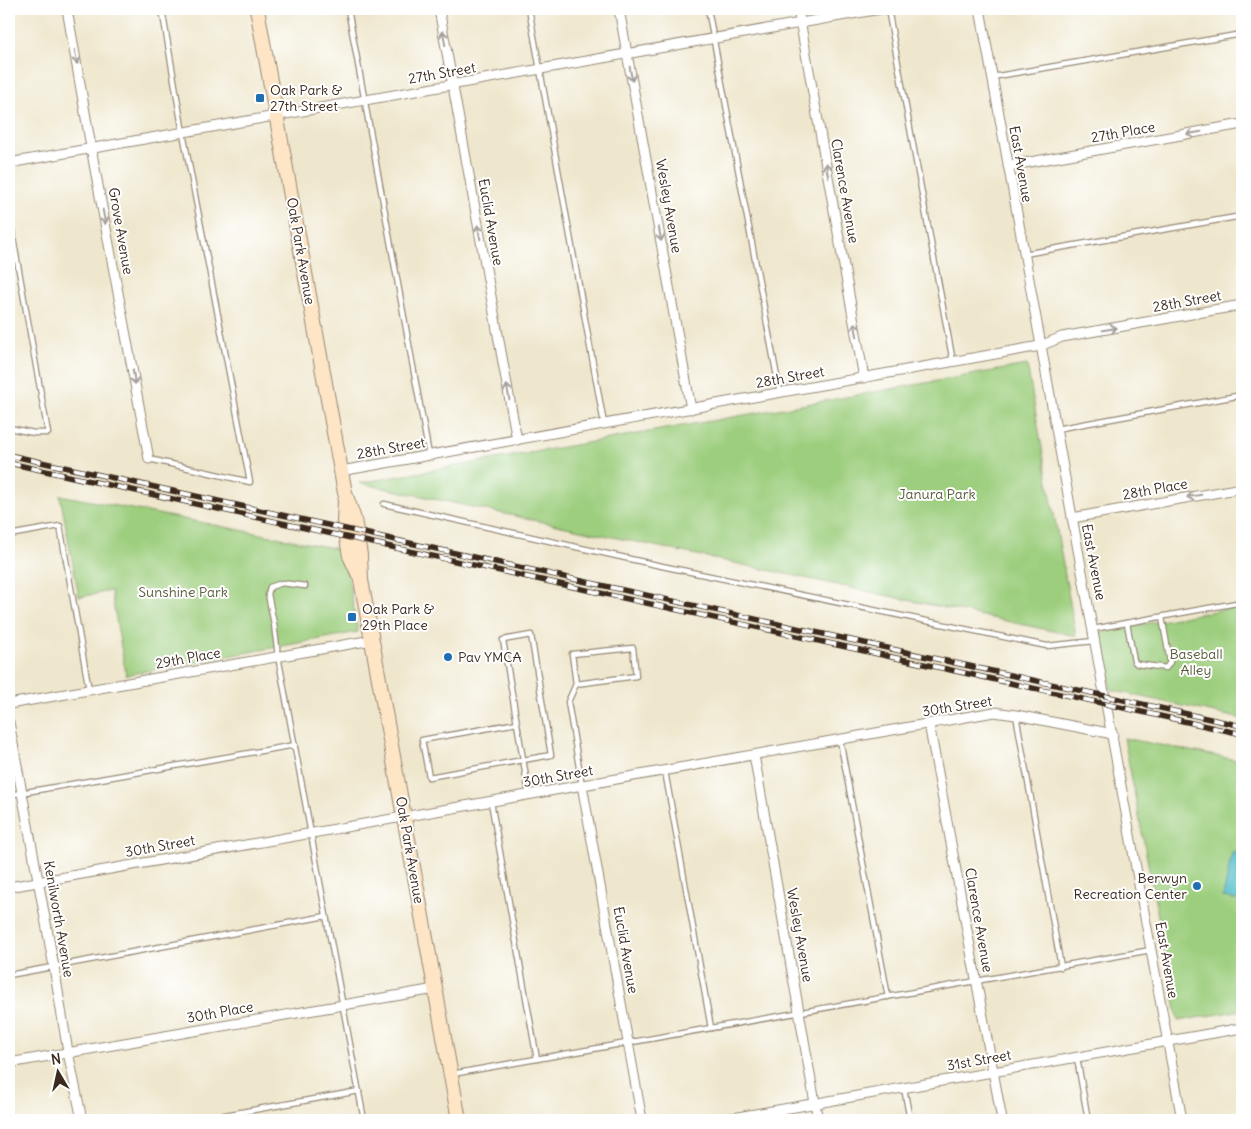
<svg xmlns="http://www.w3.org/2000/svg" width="1251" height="1129" font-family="Delius,sans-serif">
  <rect width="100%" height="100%" fill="#fff"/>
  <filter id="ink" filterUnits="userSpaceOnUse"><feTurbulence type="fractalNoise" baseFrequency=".02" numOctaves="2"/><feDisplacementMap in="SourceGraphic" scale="10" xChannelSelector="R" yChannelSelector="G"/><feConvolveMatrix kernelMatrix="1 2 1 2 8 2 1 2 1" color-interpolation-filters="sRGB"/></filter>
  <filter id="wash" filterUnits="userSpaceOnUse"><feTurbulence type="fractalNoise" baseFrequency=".0096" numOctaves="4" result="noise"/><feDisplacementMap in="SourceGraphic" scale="20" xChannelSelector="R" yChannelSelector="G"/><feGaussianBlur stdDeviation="1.12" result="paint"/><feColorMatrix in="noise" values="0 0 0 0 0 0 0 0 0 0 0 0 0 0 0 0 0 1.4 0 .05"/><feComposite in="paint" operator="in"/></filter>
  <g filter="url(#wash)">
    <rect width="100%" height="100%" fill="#efe7cd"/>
    <!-- green -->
    <g fill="#9cce7d" stroke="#6c7c4e">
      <path d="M 1027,365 L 1076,636 L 360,483 Z"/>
      <path d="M 60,495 L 343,550 L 358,632 L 126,675 L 111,591 L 79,597 Z"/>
      <path d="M 1242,606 L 1242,719 L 1111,690 L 1100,632 Z"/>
      <path d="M 1124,738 L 1242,761 L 1242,1010 L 1178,1021 Z"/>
    </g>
    <!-- water -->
    <path fill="#4ebbc8" stroke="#447273" d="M 1232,852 L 1242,854 L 1242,901 L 1223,897 Z"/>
  </g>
  <g filter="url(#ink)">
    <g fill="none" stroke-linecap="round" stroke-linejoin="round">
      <defs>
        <g id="lane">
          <path d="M 348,9 L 429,455"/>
          <path d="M 529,9 L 604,424"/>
          <path d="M 708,9 L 780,393"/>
          <path d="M 888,9 L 953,362"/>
          <path d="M 992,77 L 1242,34"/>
          <path d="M 9,215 L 48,433 L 34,433 L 9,428"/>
          <path d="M 1024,254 L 1242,216"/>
          <path d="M 1056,429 L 1242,395"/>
          <path d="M 149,459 L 250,482 L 183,133 L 162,9"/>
          <path d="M 384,504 L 657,565 L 1047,646 L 1094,641"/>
          <path d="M 9,535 L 60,526 L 89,690"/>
          <path d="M 305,586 L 282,583 L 270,587 L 268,594 L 274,624 L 278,656 L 364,1120"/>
          <path d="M 1127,623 L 1134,661 L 1137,664 L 1166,668 L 1170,662 L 1162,617"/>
          <path d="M 1093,629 L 1242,602"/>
          <path d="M 576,684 L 636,676 L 633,648 L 572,654 L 576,684 L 568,702 L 582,785"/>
          <path d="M 1016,715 L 1061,967"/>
          <path d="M 517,723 L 422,740 L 429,777 L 551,755 L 531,635 L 503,640 C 512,692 520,743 529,795"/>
          <path d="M 840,740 L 888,997"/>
          <path d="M 665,771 L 711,1028"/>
          <path d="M 9,795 L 295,745"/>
          <path d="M 491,802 L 537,1059"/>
          <path d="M 9,975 L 326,916"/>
          <path d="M 1077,1058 L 1088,1120"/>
          <path d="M 452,1074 L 1151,950"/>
          <path d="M 904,1088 L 910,1120"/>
          <path d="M 197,1120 L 359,1091"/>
        </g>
        <g id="street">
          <path d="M 67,9 L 94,164 L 149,459"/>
          <path d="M 439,9 L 517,440"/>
          <path d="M 619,9 L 691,409"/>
          <path d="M 798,9 L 864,378"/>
          <path d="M 980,9 C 1046,379 1115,750 1182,1120"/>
          <path d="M 9,163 L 880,9"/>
          <path d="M 1008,166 L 1242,124"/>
          <path d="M 341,471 L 1040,346 L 1062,337 L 1242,305"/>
          <path d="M 1072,518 L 1242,488"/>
          <path d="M 9,704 L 372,640"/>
          <path d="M 9,722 L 54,967 L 68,1052 L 82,1120"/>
          <path d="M 929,724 L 1002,1120"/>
          <path d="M 754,755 L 818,1120"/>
          <path d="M 582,785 L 642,1120"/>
          <path d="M 9,887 L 994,712 L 1016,715 L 1113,734"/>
          <path d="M 9,1063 L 343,1005 L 435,989"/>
          <path d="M 721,1120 L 1242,1028"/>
        </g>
        <g id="secondary">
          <path d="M 257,9 L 345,493 L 354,519 L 360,555 L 361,580 L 459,1120"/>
          <path d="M 345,501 L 344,521 L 350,556 L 359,575"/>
        </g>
      </defs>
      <!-- lane casing -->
      <use href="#lane" stroke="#958876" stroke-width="7"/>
      <!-- street casing -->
      <use href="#street" stroke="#958876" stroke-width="11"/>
      <!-- secondary casing -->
      <use href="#secondary" stroke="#958876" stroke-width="16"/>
      <!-- lane -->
      <use href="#lane" stroke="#fff" stroke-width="4.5"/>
      <!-- street -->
      <use href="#street" stroke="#fff" stroke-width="9"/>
      <!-- secondary -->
      <use href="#secondary" stroke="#fde5c5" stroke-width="14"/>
      <defs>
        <g id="rail">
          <path d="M 9,455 L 1242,726"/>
          <path d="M 9,463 L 1242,734"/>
        </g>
      </defs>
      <!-- rail casing -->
      <use href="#rail" stroke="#3b2a1e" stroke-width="5.5"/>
      <!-- rail -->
      <use href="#rail" stroke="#fff" stroke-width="4" stroke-dasharray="11" stroke-linecap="butt"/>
    </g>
    <!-- one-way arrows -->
    <defs><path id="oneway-shaft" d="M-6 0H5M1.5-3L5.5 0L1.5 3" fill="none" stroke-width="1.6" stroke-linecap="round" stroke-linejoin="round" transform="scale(1.25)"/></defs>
    <g stroke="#a79f9a">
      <use href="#oneway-shaft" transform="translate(444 38) rotate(-100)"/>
      <use href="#oneway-shaft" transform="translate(76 57) rotate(80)"/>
      <use href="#oneway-shaft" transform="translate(631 74) rotate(80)"/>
      <use href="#oneway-shaft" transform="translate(1194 133) rotate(170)"/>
      <use href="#oneway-shaft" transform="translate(827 170) rotate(-100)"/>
      <use href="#oneway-shaft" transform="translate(104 217) rotate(80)"/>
      <use href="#oneway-shaft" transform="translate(479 232) rotate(-100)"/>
      <use href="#oneway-shaft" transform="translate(660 234) rotate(80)"/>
      <use href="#oneway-shaft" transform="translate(1110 329) rotate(-10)"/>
      <use href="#oneway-shaft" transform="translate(856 330) rotate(-100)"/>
      <use href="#oneway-shaft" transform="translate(134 377) rotate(80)"/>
      <use href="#oneway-shaft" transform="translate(508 392) rotate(-100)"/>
      <use href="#oneway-shaft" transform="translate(1194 496) rotate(170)"/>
    </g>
  </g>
  <!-- markers -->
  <g fill="#1f6fb2" stroke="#fff" stroke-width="2">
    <rect x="255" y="93" width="10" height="10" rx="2.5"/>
    <rect x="347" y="612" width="10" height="10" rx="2.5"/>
    <circle cx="448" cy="657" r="5"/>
    <circle cx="1197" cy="886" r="5"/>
  </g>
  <g text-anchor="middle" stroke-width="4" stroke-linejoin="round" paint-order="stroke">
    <!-- street labels -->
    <g font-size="14" fill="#3b2a1e" stroke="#fff">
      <text transform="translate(442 73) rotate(-10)" y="5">27th Street</text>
      <text transform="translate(1123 132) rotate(-10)" y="5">27th Place</text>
      <text transform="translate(1021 164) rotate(80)" y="5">East Avenue</text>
      <text transform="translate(845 191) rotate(80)" y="5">Clarence Avenue</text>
      <text transform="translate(669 206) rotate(80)" y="5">Wesley Avenue</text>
      <text transform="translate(491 222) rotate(80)" y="5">Euclid Avenue</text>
      <text transform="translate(121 231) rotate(80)" y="5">Grove Avenue</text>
      <text transform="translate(301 251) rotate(80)" y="5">Oak Park Avenue</text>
      <text transform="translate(1187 301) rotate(-10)" y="5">28th Street</text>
      <text transform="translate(790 377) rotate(-10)" y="5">28th Street</text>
      <text transform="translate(391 448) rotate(-10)" y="5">28th Street</text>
      <text transform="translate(1155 489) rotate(-10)" y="5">28th Place</text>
      <text transform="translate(1094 562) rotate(79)" y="5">East Avenue</text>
      <text transform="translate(188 658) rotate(-10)" y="5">29th Place</text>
      <text transform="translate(957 706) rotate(-9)" y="5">30th Street</text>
      <text transform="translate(558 776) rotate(-10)" y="5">30th Street</text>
      <text transform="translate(160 846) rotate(-10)" y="5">30th Street</text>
      <text transform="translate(410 850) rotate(80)" y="5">Oak Park Avenue</text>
      <text transform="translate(59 919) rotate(80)" y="5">Kenilworth Avenue</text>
      <text transform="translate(979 920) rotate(80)" y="5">Clarence Avenue</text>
      <text transform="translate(800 935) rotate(80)" y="5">Wesley Avenue</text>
      <text transform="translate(626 950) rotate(80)" y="5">Euclid Avenue</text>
      <text transform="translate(1167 960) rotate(80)" y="5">East Avenue</text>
      <text transform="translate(220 1012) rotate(-10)" y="5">30th Place</text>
      <text transform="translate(979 1060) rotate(-10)" y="5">31st Street</text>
    </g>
    <!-- poi labels -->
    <g font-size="14" fill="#3b2a1e" stroke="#fff" text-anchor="start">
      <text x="270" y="95">Oak Park &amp;<tspan x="270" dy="16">27th Street</tspan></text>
      <text x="362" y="614">Oak Park &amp;<tspan x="362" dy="16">29th Place</tspan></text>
      <text x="458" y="662">Pav YMCA</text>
      <text x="1187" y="883" text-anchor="end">Berwyn<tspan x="1187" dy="16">Recreation Center</tspan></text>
    </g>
    <!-- park labels -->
    <g font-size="14" fill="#585b3a" stroke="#fff">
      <text x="937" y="499">Janura Park</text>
      <text x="183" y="597">Sunshine Park</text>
      <text x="1196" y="659">Baseball<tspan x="1196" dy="16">Alley</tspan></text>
    </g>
  </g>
  <!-- margin -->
  <rect width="1251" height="1129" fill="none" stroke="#fff" stroke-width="30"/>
  <!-- north arrow -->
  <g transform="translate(58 1072) rotate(351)" stroke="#ffffff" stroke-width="4" paint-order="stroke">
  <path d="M0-4L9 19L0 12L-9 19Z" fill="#3b2a1e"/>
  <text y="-8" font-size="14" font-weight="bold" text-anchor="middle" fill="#3b2a1e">N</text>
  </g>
</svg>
